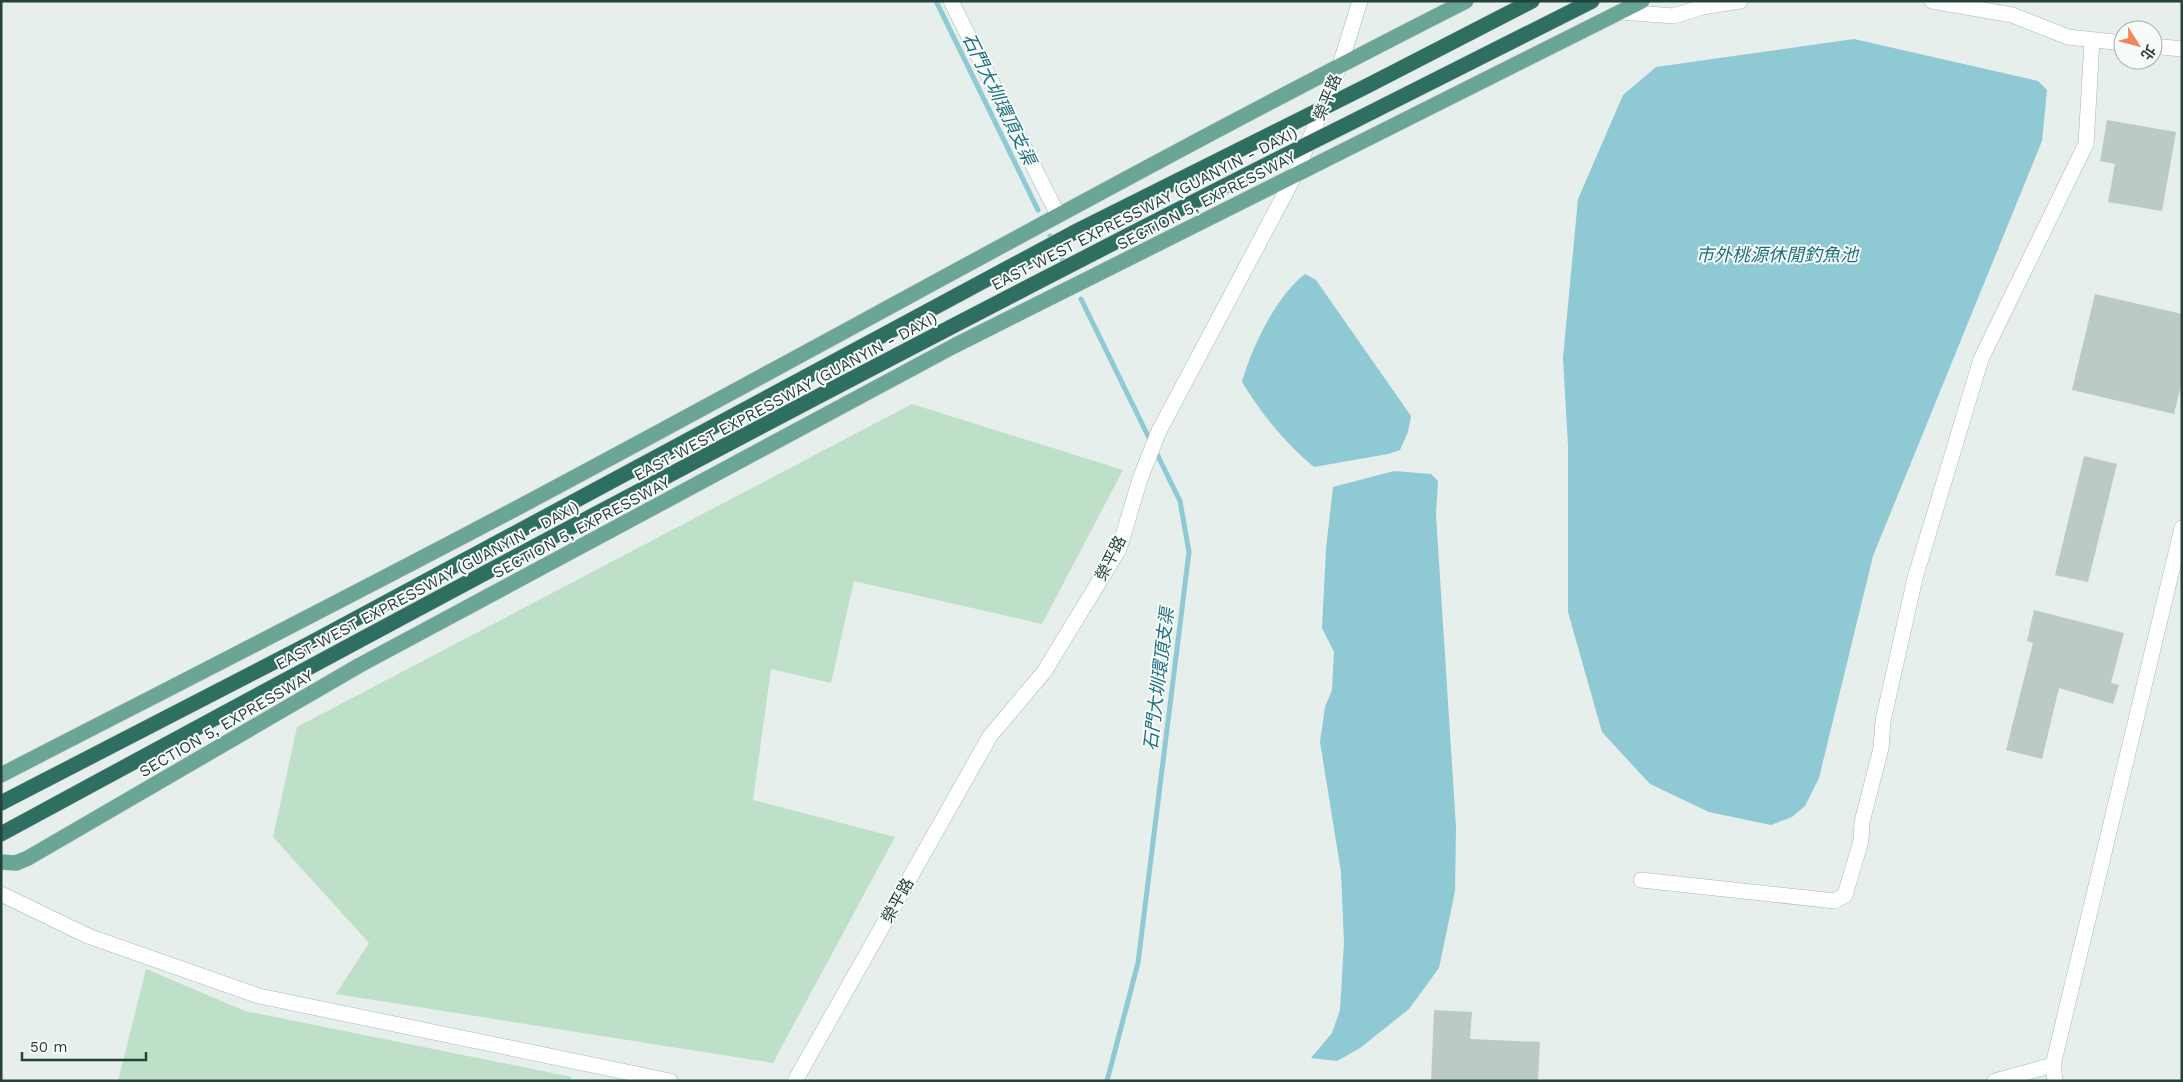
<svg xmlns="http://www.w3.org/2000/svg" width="2183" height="1082" font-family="'Work Sans','Noto Sans TC',sans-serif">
  <rect width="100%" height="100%" fill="#e6efeb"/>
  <!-- green -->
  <g fill="#bfe0c8">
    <path d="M 912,404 L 1123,470 L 1042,624 L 854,581 L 831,683 L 771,669 L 753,800 L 895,837 L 773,1063 L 336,994 L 369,943 L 273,837 L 297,727 Z"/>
    <path d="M 146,969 L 245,1011 L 572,1077 L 570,1081 L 118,1081 Z"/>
  </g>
  <!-- water -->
  <g fill="#8ec9d4">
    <path d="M 1854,39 L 2038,81 L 2047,90 L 2042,141 L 1873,556 L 1819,778 L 1805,806 L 1792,817 L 1771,825 L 1709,812 L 1650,784 L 1602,732 L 1568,612 L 1568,446 L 1563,358 L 1578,199 L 1623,95 L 1656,67 Z"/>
    <path d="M 1305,274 L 1316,280 L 1411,416 L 1408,432 L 1400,450 L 1388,454 L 1314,467 C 1286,444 1260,412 1242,382 C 1251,348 1277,295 1305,274 Z"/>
    <path d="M 1394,471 L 1431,474 L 1438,481 L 1436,515 L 1456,827 L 1455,891 L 1439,968 L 1409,1009 L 1360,1048 L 1337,1061 L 1311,1058 L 1332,1033 L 1340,1010 L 1344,942 L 1341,872 L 1320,742 L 1325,707 L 1332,690 L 1334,652 L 1322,628 L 1326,549 L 1333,487 Z"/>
  </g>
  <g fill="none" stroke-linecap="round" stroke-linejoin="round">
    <!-- stream -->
    <g stroke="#8ec9d4" stroke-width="5">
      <path d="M 936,1 L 1038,210"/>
      <path d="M 1050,236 L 1065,265"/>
      <path d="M 1081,299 L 1151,442"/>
      <path d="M 1107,1081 L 1138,963 L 1189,552 L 1180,501 L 1155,450"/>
    </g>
  </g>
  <!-- building -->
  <g fill="#bbcac4">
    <path d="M 2107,120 L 2176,132 L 2162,211 L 2108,202 L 2115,164 L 2100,161 Z"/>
    <path d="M 2095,294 L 2182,314 L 2182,382 L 2174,414 L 2072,390 Z"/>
    <path d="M 2084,456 L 2117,464 L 2088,582 L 2055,575 Z"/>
    <path d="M 2034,610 L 2124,633 L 2111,683 L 2119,685 L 2113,704 L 2059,688 L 2042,759 L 2006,750 L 2033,643 L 2027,641 Z"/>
    <path d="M 1434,1010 L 1472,1012 L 1470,1039 L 1540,1042 L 1538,1081 L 1431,1081 Z"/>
  </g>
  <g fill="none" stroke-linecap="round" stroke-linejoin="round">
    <defs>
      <g id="minor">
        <path d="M 951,1 L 1058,215"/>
        <path d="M 1932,1 L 2012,15 L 2068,37 L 2123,43"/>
        <path d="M 1621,12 L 1674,16 L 1702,7 L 1740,1"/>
        <path d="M 2153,46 L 2182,49"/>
        <path d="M 1641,880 L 1835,901 L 1845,895 L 1861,841 L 1862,822 L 1881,748 L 1883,721 L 1915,578 L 1981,359 L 2086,144 L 2092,41"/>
        <path d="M 1,894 L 88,936 L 259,996 L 670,1081"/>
        <path d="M 795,1081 L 990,736 L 1044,672 L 1119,549 L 1140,479 L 1159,431 L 1295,175 L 1340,65 L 1360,1"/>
        <path d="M 1995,1081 L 2053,1065"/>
        <path d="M 2055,1081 L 2053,1065 L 2182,528"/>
      </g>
      <g id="major">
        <path d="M 1,775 C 174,686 347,598 519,507 C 835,339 1146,163 1466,1"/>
        <path d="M 1,862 L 16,863 L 28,858 L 360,665 L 954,346 L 1642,1"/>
      </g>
      <g id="highway">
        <path d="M 1367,86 L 1532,1"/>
        <path d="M 1350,123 L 1592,1"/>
        <path d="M 1,803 L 307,645 L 1073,233 L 1281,129"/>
        <path d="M 1,834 C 423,605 846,378 1274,161"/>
      </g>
    </defs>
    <!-- minor casing -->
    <use href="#minor" stroke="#a8b8b2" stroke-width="16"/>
    <!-- major casing -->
    <use href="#major" stroke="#c2cac8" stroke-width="16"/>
    <!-- highway casing -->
    <use href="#highway" stroke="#c2cac8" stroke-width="16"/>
    <!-- minor -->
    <use href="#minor" stroke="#fff" stroke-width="15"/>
    <!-- major -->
    <use href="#major" stroke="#6aa596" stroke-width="15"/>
    <!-- highway -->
    <use href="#highway" stroke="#2f6f62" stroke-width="15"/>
    <defs>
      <g id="highway-bridge">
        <path d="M 1281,129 L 1367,86"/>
        <path d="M 1274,161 L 1350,123"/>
      </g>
    </defs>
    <!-- highway-bridge casing -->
    <use href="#highway-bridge" stroke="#c2cac8" stroke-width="16" stroke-linecap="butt"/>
    <!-- highway-bridge -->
    <use href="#highway-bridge" stroke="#2f6f62" stroke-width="15"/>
  </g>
  <g text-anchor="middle" stroke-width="4" stroke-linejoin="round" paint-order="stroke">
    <!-- street labels -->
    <g font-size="16" fill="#24423a" stroke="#f7fbf9">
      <text transform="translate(1327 97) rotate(-68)" y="6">榮平路</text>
      <text transform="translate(1206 200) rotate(-27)" y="6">SECTION 5, EXPRESSWAY</text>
      <text transform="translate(1144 208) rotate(-27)" y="6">EAST-WEST EXPRESSWAY (GUANYIN - DAXI)</text>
      <text transform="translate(785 396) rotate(-28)" y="6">EAST-WEST EXPRESSWAY (GUANYIN - DAXI)</text>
      <text transform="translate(581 527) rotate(-28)" y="6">SECTION 5, EXPRESSWAY</text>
      <text transform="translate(1110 558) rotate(-63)" y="6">榮平路</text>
      <text transform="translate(427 585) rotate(-28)" y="6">EAST-WEST EXPRESSWAY (GUANYIN - DAXI)</text>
      <text transform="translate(226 723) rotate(-30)" y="6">SECTION 5, EXPRESSWAY</text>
      <text transform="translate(897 900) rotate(-61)" y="6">榮平路</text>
    </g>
    <!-- water labels -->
    <g font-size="18" font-style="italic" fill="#1c6f80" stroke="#f7fbf9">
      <text transform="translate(999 99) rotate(64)" y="6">石門大圳環頂支渠</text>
      <text x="1777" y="261">市外桃源休閒釣魚池</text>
      <text transform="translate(1159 679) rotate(-83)" y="6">石門大圳環頂支渠</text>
    </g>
  </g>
  <!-- border -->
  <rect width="2183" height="1082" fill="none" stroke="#24423a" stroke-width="5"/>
  <!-- north arrow -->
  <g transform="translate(2138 45) rotate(126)"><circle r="24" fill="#f7fbf9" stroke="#a3b1ad"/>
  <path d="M0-4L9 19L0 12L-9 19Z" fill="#f4845f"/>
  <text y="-8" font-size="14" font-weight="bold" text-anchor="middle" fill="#24423a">北</text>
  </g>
  <!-- scale -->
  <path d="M22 1052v8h124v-8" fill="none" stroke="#24423a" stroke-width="2.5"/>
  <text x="30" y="1052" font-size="15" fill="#24423a" stroke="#f7fbf9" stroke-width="4" paint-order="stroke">50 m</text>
</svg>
